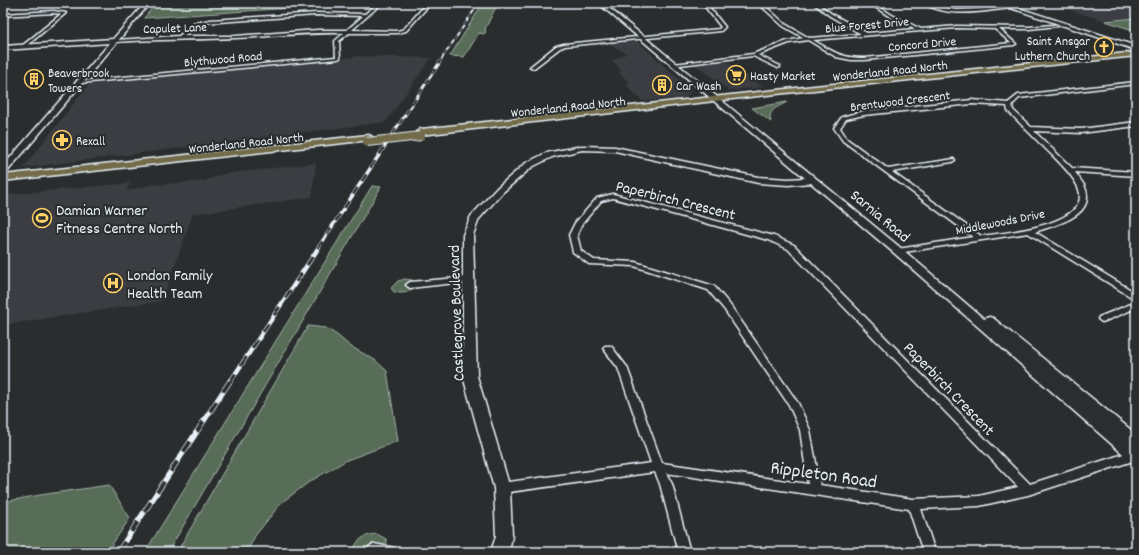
<svg xmlns="http://www.w3.org/2000/svg" width="1139" height="555" font-family="Dekko,sans-serif">
  <rect width="100%" height="100%" fill="#2a2d2e"/>
  <filter id="ink" filterUnits="userSpaceOnUse"><feTurbulence type="fractalNoise" baseFrequency=".025" numOctaves="2"/><feDisplacementMap in="SourceGraphic" scale="8" xChannelSelector="R" yChannelSelector="G"/><feConvolveMatrix kernelMatrix="1 2 1 2 8 2 1 2 1" color-interpolation-filters="sRGB"/></filter>
  <g filter="url(#ink)">
    <!-- built -->
    <g fill="#3b3c42">
      <path d="M 1047,3 L 1136,3 L 1136,18 L 1105,21 Z"/>
      <path d="M 637,41 L 692,91 L 684,98 L 642,101 L 626,85 L 631,84 L 618,72 L 622,71 L 612,61 L 627,53 L 605,43 Z"/>
      <path d="M 358,56 L 431,58 L 386,122 L 23,168 L 89,84 L 170,75 L 327,61 Z"/>
      <path d="M 726,61 L 763,87 L 729,91 L 695,64 Z"/>
      <path d="M 316,163 L 312,197 L 193,214 L 162,301 L 3,325 L 3,195 L 130,183 L 126,191 L 150,185 L 204,181 L 223,174 Z"/>
    </g>
    <!-- green -->
    <g fill="#586d58" stroke="#a0afa8">
      <path d="M 156,3 L 353,3 L 349,6 L 291,8 L 144,18 Z"/>
      <path d="M 483,3 L 498,3 L 486,27 L 485,30 L 486,32 L 484,34 L 479,33 L 464,57 L 450,56 Z"/>
      <path d="M 1136,18 L 1136,31 L 1105,21 Z"/>
      <path d="M 787,102 C 778,107 767,110 771,122 L 752,108 Z"/>
      <path d="M 372,186 L 381,187 L 168,552 L 145,552 Z"/>
      <path d="M 405,279 L 412,280 L 417,284 L 415,288 C 408,293 402,294 394,292 L 391,288 L 398,281 Z"/>
      <path d="M 308,326 L 326,328 L 337,335 L 350,346 L 375,360 L 387,371 L 398,441 L 347,460 L 309,482 L 281,503 L 255,536 L 247,552 L 177,552 Z"/>
      <path d="M 109,485 L 130,518 L 107,552 L 3,552 L 3,502 L 40,495 Z"/>
      <path d="M 377,534 L 386,539 L 389,552 L 352,552 C 358,539 363,535 377,534 Z"/>
    </g>
    <g fill="none" stroke-linecap="round" stroke-linejoin="round">
      <defs>
        <g id="street">
          <path d="M 378,3 L 382,3 L 352,30 L 398,31 L 404,29 L 427,3 L 431,3 L 406,31 L 398,33 L 349,33 L 339,41 L 340,58 L 338,59 L 80,83 L 78,82 L 80,81 L 336,57 L 335,41 L 344,33 C 307,32 271,37 235,38 C 195,40 156,39 116,42 L 114,41 L 116,40 L 179,36 L 195,23 L 210,20 L 316,13 L 365,14 ZM 316,15 L 363,16 L 347,30 L 318,30 L 235,36 L 184,36 L 195,27 L 205,23 Z"/>
          <path d="M 702,3 L 706,3 L 725,27 L 721,31 L 565,46 L 560,48 L 534,68 L 530,67 L 556,46 L 564,44 L 719,29 L 721,27 Z"/>
          <path d="M 758,3 L 762,3 L 785,24 L 809,38 L 861,34 L 830,16 L 813,3 L 817,3 L 832,14 L 867,33 L 916,29 L 890,17 L 869,3 L 873,3 L 892,15 L 921,29 L 957,26 L 1029,27 L 1065,24 L 1067,25 L 1029,29 L 999,29 L 1015,43 L 1016,44 L 1014,45 L 865,60 L 851,60 L 836,57 L 808,40 L 789,43 L 758,55 L 780,66 L 780,67 L 778,68 L 753,56 L 672,66 L 672,65 L 674,64 L 753,54 L 787,41 L 804,38 L 783,26 ZM 957,28 L 995,29 L 1011,43 L 865,58 C 840,58 834,52 813,40 Z"/>
          <path d="M 923,3 L 956,10 L 979,9 L 1011,6 L 1013,7 C 1008,9 1000,9 994,10 C 972,13 943,16 923,3 Z"/>
          <path d="M 53,11 L 66,13 L 24,48 L 22,48 L 22,46 L 61,14 L 53,13 L 3,16 L 3,14 Z"/>
          <path d="M 1136,82 L 1136,84 L 1019,98 L 1012,105 L 1013,110 L 1031,127 L 1081,129 L 1136,122 L 1136,126 L 1081,133 L 1034,131 L 1072,168 L 1136,172 L 1136,176 L 1075,172 C 1078,176 1081,181 1084,185 C 1099,216 1055,225 1035,232 L 1136,293 L 1136,300 L 1028,233 L 898,253 L 895,253 L 894,251 L 898,249 L 973,237 L 843,141 L 834,128 L 842,117 L 864,111 L 972,100 L 1008,103 L 1018,95 ZM 972,104 L 1007,106 L 1008,111 C 1022,125 1035,139 1049,152 C 1059,162 1070,172 1077,185 C 1098,225 1003,233 981,236 L 892,172 L 952,162 L 955,160 L 954,159 L 888,169 L 847,139 L 840,128 L 846,119 L 864,115 Z"/>
          <path d="M 613,194 L 774,236 L 794,245 L 1030,484 L 1136,450 L 1136,460 L 1028,495 L 979,506 L 921,509 L 935,552 L 923,552 L 909,509 L 666,473 L 672,484 L 690,552 L 678,552 L 660,484 L 655,472 L 502,493 L 498,492 L 496,488 L 498,484 L 502,483 L 651,463 L 618,368 L 603,348 L 605,346 L 611,346 L 627,367 L 662,463 L 808,484 L 800,430 L 789,405 L 724,309 L 708,290 L 634,266 L 589,264 L 573,252 L 569,235 L 575,223 L 597,198 ZM 613,198 L 768,240 L 788,249 L 1018,487 L 979,496 L 913,499 L 820,485 L 810,430 L 798,403 L 730,305 L 714,286 L 635,262 L 594,260 L 581,251 L 577,235 L 582,224 L 601,201 Z"/>
          <path d="M 470,277 L 473,277 L 474,279 L 473,281 L 410,288 L 406,285 L 410,282 Z"/>
          <path d="M 1136,302 L 1136,308 L 1105,321 L 1102,322 L 1098,319 L 1099,317 Z"/>
          <path d="M 374,544 L 395,548 L 397,552 L 369,552 L 368,550 L 370,546 Z"/>
        </g>
        <g id="secondary">
          <path d="M 145,3 L 150,3 L 6,173 L 3,174 L 3,166 L 110,43 L 3,50 L 3,46 L 113,39 Z"/>
          <path d="M 598,3 L 603,3 L 902,249 L 984,319 L 989,317 L 993,318 L 1136,434 L 1136,463 L 1131,461 L 894,253 L 811,183 L 788,185 L 758,183 L 615,151 L 582,150 L 552,157 L 532,167 L 503,192 L 479,219 L 473,235 L 477,376 L 510,488 L 512,536 L 509,552 L 491,552 L 496,536 L 494,488 L 463,376 L 463,235 L 471,216 L 497,188 L 526,163 L 546,153 L 582,146 L 615,147 L 758,177 L 788,179 L 805,178 Z"/>
          <path d="M 996,3 L 1003,3 L 1136,46 L 1136,50 Z"/>
        </g>
        <g id="primary">
          <path d="M 1136,52 L 1136,56 L 767,95 L 421,135 L 416,132 L 421,129 L 767,91 Z"/>
          <path d="M 368,135 L 371,136 L 373,138 L 371,140 L 3,181 L 3,175 Z"/>
        </g>
      </defs>
      <!-- street casing -->
      <use href="#street" stroke="#e8f1f8" stroke-width="3"/>
      <!-- secondary casing -->
      <use href="#secondary" stroke="#e8f1f8" stroke-width="3"/>
      <!-- primary casing -->
      <use href="#primary" stroke="#e8f1f8" stroke-width="3"/>
      <!-- street -->
      <use href="#street" fill="#2a2d2e" fill-rule="evenodd"/>
      <!-- secondary -->
      <use href="#secondary" fill="#2a2d2e" fill-rule="evenodd"/>
      <!-- primary -->
      <use href="#primary" fill="#736c4b" fill-rule="evenodd"/>
      <defs>
        <path id="rail-far4" d="M 439,63 L 479,3"/>
        <path id="rail-far3" d="M 386,144 L 440,62"/>
        <path id="rail-far2" d="M 318,248 L 387,143"/>
        <path id="rail-far1" d="M 230,382 L 319,247"/>
        <path id="rail" d="M 118,552 L 230,381"/>
      </defs>
      <!-- rail-far4 casing -->
      <use href="#rail-far4" stroke="#e8f1f8" stroke-width="2"/>
      <!-- rail-far3 casing -->
      <use href="#rail-far3" stroke="#e8f1f8" stroke-width="3"/>
      <!-- rail-far2 casing -->
      <use href="#rail-far2" stroke="#e8f1f8" stroke-width="3.5"/>
      <!-- rail-far1 casing -->
      <use href="#rail-far1" stroke="#e8f1f8" stroke-width="4.5"/>
      <!-- rail casing -->
      <use href="#rail" stroke="#e8f1f8" stroke-width="5.5"/>
      <!-- rail-far4 -->
      <use href="#rail-far4" stroke="#2a2d2e" stroke-width="1.5" stroke-dasharray="4.5" stroke-linecap="butt"/>
      <!-- rail-far3 -->
      <use href="#rail-far3" stroke="#2a2d2e" stroke-width="2" stroke-dasharray="6" stroke-linecap="butt"/>
      <!-- rail-far2 -->
      <use href="#rail-far2" stroke="#2a2d2e" stroke-width="2.5" stroke-dasharray="8" stroke-linecap="butt"/>
      <!-- rail-far1 -->
      <use href="#rail-far1" stroke="#2a2d2e" stroke-width="3" stroke-dasharray="10" stroke-linecap="butt"/>
      <!-- rail -->
      <use href="#rail" stroke="#2a2d2e" stroke-width="4" stroke-dasharray="12" stroke-linecap="butt"/>
      <defs>
        <path id="primary-bridge" d="M 367,142 L 421,136"/>
      </defs>
      <!-- primary-bridge casing -->
      <use href="#primary-bridge" stroke="#e8f1f8" stroke-width="10" stroke-linecap="butt"/>
      <!-- primary-bridge -->
      <use href="#primary-bridge" stroke="#736c4b" stroke-width="8"/>
    </g>
  </g>
  <!-- icons -->
  <defs>
    <symbol id="church-ring" viewBox="-11 -11 22 22"><circle r="9.5" fill="#2a2d2e" stroke="#ffd166" stroke-width="1.5"/><path d="M-1.2-6h2.4v3.5h3.3v2.4h-3.3V6h-2.4V-.1h-3.3v-2.4h3.3Z" fill="#ffd166"/></symbol>
    <symbol id="supermarket-ring" viewBox="-11 -11 22 22"><circle r="9.5" fill="#2a2d2e" stroke="#ffd166" stroke-width="1.5"/><path d="M-6-5.5h2.5l.6 2H6L4.5 2H-2.5L-4.4-4H-6ZM-1.5 3.2a1.3 1.3 0 1 0 .1 0ZM3 3.2a1.3 1.3 0 1 0 .1 0Z" fill="#ffd166"/></symbol>
    <symbol id="building-ring" viewBox="-11 -11 22 22"><circle r="9.5" fill="#2a2d2e" stroke="#ffd166" stroke-width="1.5"/><path d="M-4-6H4V6H1V3H-1V6H-4ZM-2.5-4.3h1.7v1.8h-1.7ZM.8-4.3h1.7v1.8H.8ZM-2.5-1h1.7V.8h-1.7ZM.8-1h1.7V.8H.8Z" fill="#ffd166"/></symbol>
    <symbol id="pharmacy-ring" viewBox="-11 -11 22 22"><circle r="9.5" fill="#2a2d2e" stroke="#ffd166" stroke-width="1.5"/><path d="M-2-6h4v4h4v4h-4v4h-4v-4h-4v-4h4Z" fill="#ffd166"/></symbol>
    <symbol id="stadium-ring" viewBox="-11 -11 22 22"><circle r="9.5" fill="#2a2d2e" stroke="#ffd166" stroke-width="1.5"/><path d="M0-5a6.5 5 0 1 0 0 10a6.5 5 0 1 0 0-10ZM-3.5-1.8h7v3.6h-7Z" fill="#ffd166"/></symbol>
    <symbol id="hospital-ring" viewBox="-11 -11 22 22"><circle r="9.5" fill="#2a2d2e" stroke="#ffd166" stroke-width="1.5"/><path d="M-5-5h3v3.5h4V-5h3V5h-3V1.5h-4V5h-3Z" fill="#ffd166"/></symbol>
  </defs>
  <g fill-rule="evenodd">
    <use href="#church-ring" x="1093" y="36" width="22" height="22"/>
    <use href="#supermarket-ring" x="725" y="64" width="22" height="22"/>
    <use href="#building-ring" x="23" y="68" width="22" height="22"/>
    <use href="#building-ring" x="651" y="74" width="22" height="22"/>
    <use href="#pharmacy-ring" x="51" y="129" width="22" height="22"/>
    <use href="#stadium-ring" x="31" y="207" width="22" height="22"/>
    <use href="#hospital-ring" x="102" y="272" width="22" height="22"/>
  </g>
  <g text-anchor="middle" stroke-width="4" stroke-linejoin="round" paint-order="stroke">
    <!-- far-street labels -->
    <g font-size="13" fill="#e8f1f8" stroke="#2a2d2e">
      <text transform="translate(867 24) rotate(-5)" y="5">Blue Forest Drive</text>
      <text transform="translate(175 27) rotate(-2)" y="5">Capulet Lane</text>
      <text transform="translate(922 43) rotate(-5)" y="5">Concord Drive</text>
      <text transform="translate(223 58) rotate(-5)" y="5">Blythwood Road</text>
      <text transform="translate(890 70) rotate(-6)" y="5">Wonderland Road North</text>
      <text transform="translate(900 100) rotate(-7)" y="5">Brentwood Crescent</text>
      <text transform="translate(568 106) rotate(-6)" y="5">Wonderland Road North</text>
      <text transform="translate(246 142) rotate(-6)" y="5">Wonderland Road North</text>
      <text transform="translate(1000 221) rotate(-11)" y="5">Middlewoods Drive</text>
    </g>
    <!-- far-poi labels -->
    <g font-size="13" fill="#e8f1f8" stroke="#2a2d2e" text-anchor="start">
      <text x="1090" y="45" text-anchor="end">Saint Ansgar<tspan x="1090" dy="15">Luthern Church</tspan></text>
      <text x="48" y="77">Beaverbrook<tspan x="48" dy="15">Towers</tspan></text>
      <text x="750" y="80">Hasty Market</text>
      <text x="676" y="90">Car Wash</text>
      <text x="76" y="145">Rexall</text>
    </g>
    <!-- street labels -->
    <g font-size="16" fill="#e8f1f8" stroke="#2a2d2e">
      <text transform="translate(676 199) rotate(14)" y="6">Paperbirch Crescent</text>
      <text transform="translate(881 215) rotate(40)" y="6">Sarnia Road</text>
      <text transform="translate(455 313) rotate(-92)" y="6">Castlegrove Boulevard</text>
      <text transform="translate(950 388) rotate(46)" y="6">Paperbirch Crescent</text>
    </g>
    <!-- poi labels -->
    <g font-size="16" fill="#e8f1f8" stroke="#2a2d2e" text-anchor="start">
      <text x="56" y="215">Damian Warner<tspan x="56" dy="18">Fitness Centre North</tspan></text>
      <text x="127" y="280">London Family<tspan x="127" dy="18">Health Team</tspan></text>
    </g>
    <!-- near-street labels -->
    <g font-size="19" fill="#e8f1f8" stroke="#2a2d2e">
      <text transform="translate(824 473) rotate(8)" y="7">Rippleton Road</text>
    </g>
  </g>
  <!-- margin -->
  <rect width="1139" height="555" fill="none" stroke="#2a2d2e" stroke-width="16"/>
  <rect x="8" y="8" width="1123" height="539" fill="none" stroke="#e8f1f8" stroke-width="1.5" filter="url(#ink)"/>
</svg>
